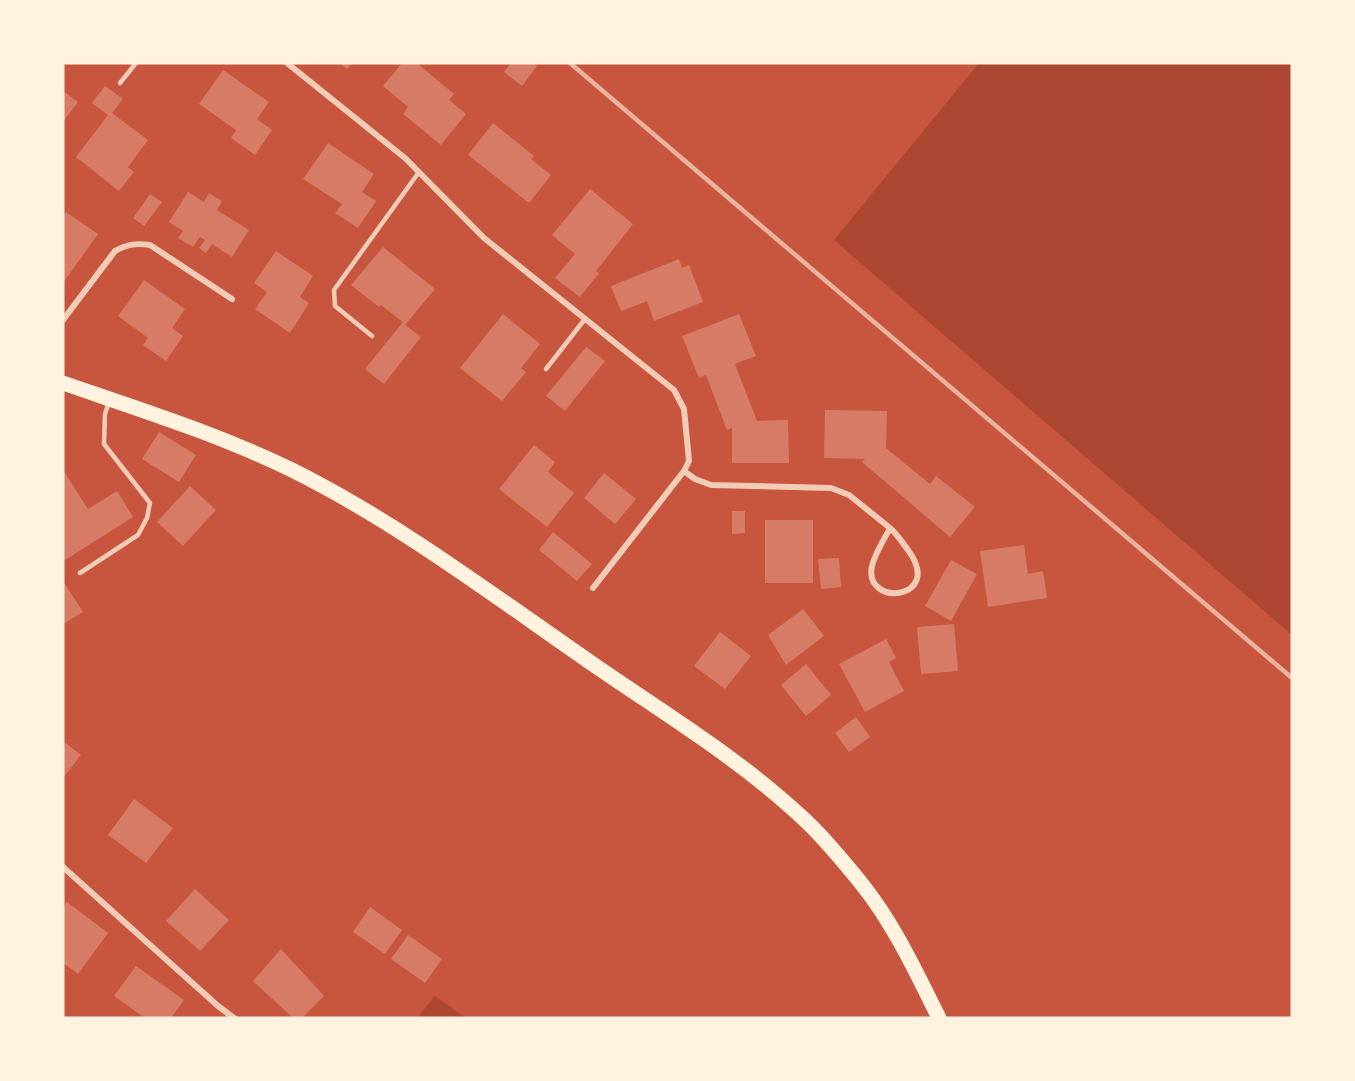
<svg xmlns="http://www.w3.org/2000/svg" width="1355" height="1081" font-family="Manrope,sans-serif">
  <rect width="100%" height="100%" fill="#c8553d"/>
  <!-- green -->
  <g fill="#ae4732">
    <path d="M 979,63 L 1292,63 L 1292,635 L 834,240 Z"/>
    <path d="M 435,996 L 466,1018 L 417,1018 Z"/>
  </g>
  <!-- building -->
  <g fill="#d67c66">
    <path d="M 339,63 L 352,63 L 347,69 Z"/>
    <path d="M 402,63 L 417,63 L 454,94 L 449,100 L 466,114 L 441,145 L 403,114 L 408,107 L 383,86 Z"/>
    <path d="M 511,63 L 533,63 L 537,66 L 522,86 L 504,72 Z"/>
    <path d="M 223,70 L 269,102 L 257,119 L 272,130 L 255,155 L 231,138 L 236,130 L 199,104 Z"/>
    <path d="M 105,86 L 123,99 L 112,113 L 148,140 L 128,167 L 134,172 L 119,191 L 76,157 L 108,115 L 92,103 Z"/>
    <path d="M 63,91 L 78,102 L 63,122 Z"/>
    <path d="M 493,123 L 534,156 L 531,159 L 551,175 L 529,203 L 468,155 Z"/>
    <path d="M 328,143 L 374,174 L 362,192 L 376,201 L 358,228 L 335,213 L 342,204 L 303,179 Z"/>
    <path d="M 590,189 L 633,224 L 596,271 L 599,273 L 580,297 L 555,278 L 575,254 L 552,235 Z"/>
    <path d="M 188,192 L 204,202 L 209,193 L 222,201 L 217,210 L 249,230 L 232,257 L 212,244 L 206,253 L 199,248 L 205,240 L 200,237 L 193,247 L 178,238 L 183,231 L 169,222 Z"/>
    <path d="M 150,194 L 162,202 L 144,226 L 133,218 Z"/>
    <path d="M 66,212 L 98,234 L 63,283 L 63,217 Z"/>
    <path d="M 383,247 L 435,289 L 405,325 L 421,337 L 384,384 L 365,369 L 403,322 L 381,305 L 379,307 L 351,285 Z"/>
    <path d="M 276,251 L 313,276 L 300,297 L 309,303 L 290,333 L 255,309 L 267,292 L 254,283 Z"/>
    <path d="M 679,259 L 682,268 L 689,265 L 703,302 L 654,321 L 647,301 L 621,311 L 611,286 Z"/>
    <path d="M 144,280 L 185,309 L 172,328 L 183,336 L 166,361 L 143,345 L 148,338 L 118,316 Z"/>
    <path d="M 503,314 L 540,344 L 521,368 L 526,372 L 502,401 L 460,368 Z"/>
    <path d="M 739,314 L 756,356 L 735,364 L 757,421 L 788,420 L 789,463 L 732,463 L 732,428 L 727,430 L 706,375 L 699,378 L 682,336 Z"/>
    <path d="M 586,347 L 605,361 L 565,411 L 546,396 Z"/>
    <path d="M 825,410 L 887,411 L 886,448 L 930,484 L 936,476 L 975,507 L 950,537 L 862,462 L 865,459 L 824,458 Z"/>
    <path d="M 159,432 L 196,455 L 179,482 L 142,459 Z"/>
    <path d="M 534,445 L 555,462 L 548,472 L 574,493 L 547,527 L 499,489 Z"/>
    <path d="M 63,470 L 88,509 L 117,491 L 133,517 L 65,560 L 63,557 Z"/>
    <path d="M 604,473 L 636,499 L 615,524 L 584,498 Z"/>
    <path d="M 190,486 L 216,510 L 183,546 L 157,522 Z"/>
    <path d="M 732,511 L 745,511 L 745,533 L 732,534 Z"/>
    <rect x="765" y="520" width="48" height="63"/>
    <path d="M 553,532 L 592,564 L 577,581 L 539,550 Z"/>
    <path d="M 1024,545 L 1028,574 L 1043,571 L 1047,598 L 988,607 L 980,551 Z"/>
    <path d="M 839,558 L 841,587 L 821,589 L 818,559 Z"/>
    <path d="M 951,560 L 977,574 L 951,621 L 925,606 Z"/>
    <path d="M 63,581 L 83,612 L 63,624 Z"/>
    <path d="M 803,609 L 824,636 L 786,665 L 768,635 Z"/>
    <path d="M 954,624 L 958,671 L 921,674 L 917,627 Z"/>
    <path d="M 720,632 L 751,656 L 725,689 L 694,666 Z"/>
    <path d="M 886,639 L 896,658 L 889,662 L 904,691 L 865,712 L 839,664 Z"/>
    <path d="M 806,664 L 831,695 L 806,716 L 781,685 Z"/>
    <path d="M 856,717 L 870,737 L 849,752 L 835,733 Z"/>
    <path d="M 63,741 L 81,755 L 63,778 Z"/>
    <path d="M 134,799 L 173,828 L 146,863 L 108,835 Z"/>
    <path d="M 195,889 L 229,920 L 200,951 L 166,921 Z"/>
    <path d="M 67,902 L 108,933 L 78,974 L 63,963 L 63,908 Z"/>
    <path d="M 370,907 L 402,930 L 385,954 L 353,932 Z"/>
    <path d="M 408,935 L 442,959 L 425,983 L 391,959 Z"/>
    <path d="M 281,949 L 324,996 L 302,1018 L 293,1018 L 253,981 Z"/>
    <path d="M 136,966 L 184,1000 L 171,1018 L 145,1018 L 114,996 Z"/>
  </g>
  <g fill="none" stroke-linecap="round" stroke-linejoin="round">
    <!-- service -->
    <g stroke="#f1ccb7" stroke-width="4.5">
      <path d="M 120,83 L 136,63"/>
      <path d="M 372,336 L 335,306 L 334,290 L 419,172"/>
      <path d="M 546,369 L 585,319"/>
      <path d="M 80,573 L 138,535 L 147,518 L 150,503 L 104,444 L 105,414 L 109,402"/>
    </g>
    <!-- minor -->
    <g stroke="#f1ccb7" stroke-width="6">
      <path d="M 287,63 L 405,158 L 484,238 L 674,390 L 684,409 L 689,461 L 684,471 L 593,588"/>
      <path d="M 63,320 L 115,251 C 128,244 136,243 150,245 L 232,299"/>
      <path d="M 684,471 L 695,479 L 711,485 L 831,488 L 849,495 L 890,528 C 897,534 902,542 908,550 C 945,600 863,608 872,566 C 875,553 884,540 890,528"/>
      <path d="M 63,867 L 218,1006 L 234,1018"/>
    </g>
    <!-- primary -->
    <path stroke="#fff3e0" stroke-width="15" d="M 63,383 C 141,410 218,434 292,470 C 399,523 501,601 600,669 C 670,717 744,762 806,821 C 826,840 844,862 861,883 C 894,924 916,972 939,1018"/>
    <!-- rail -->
    <path stroke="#e9b49f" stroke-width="4.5" d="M 570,63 L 1292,678"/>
  </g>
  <!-- border -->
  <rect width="1355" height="1081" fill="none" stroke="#fff3e0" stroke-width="129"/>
</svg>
